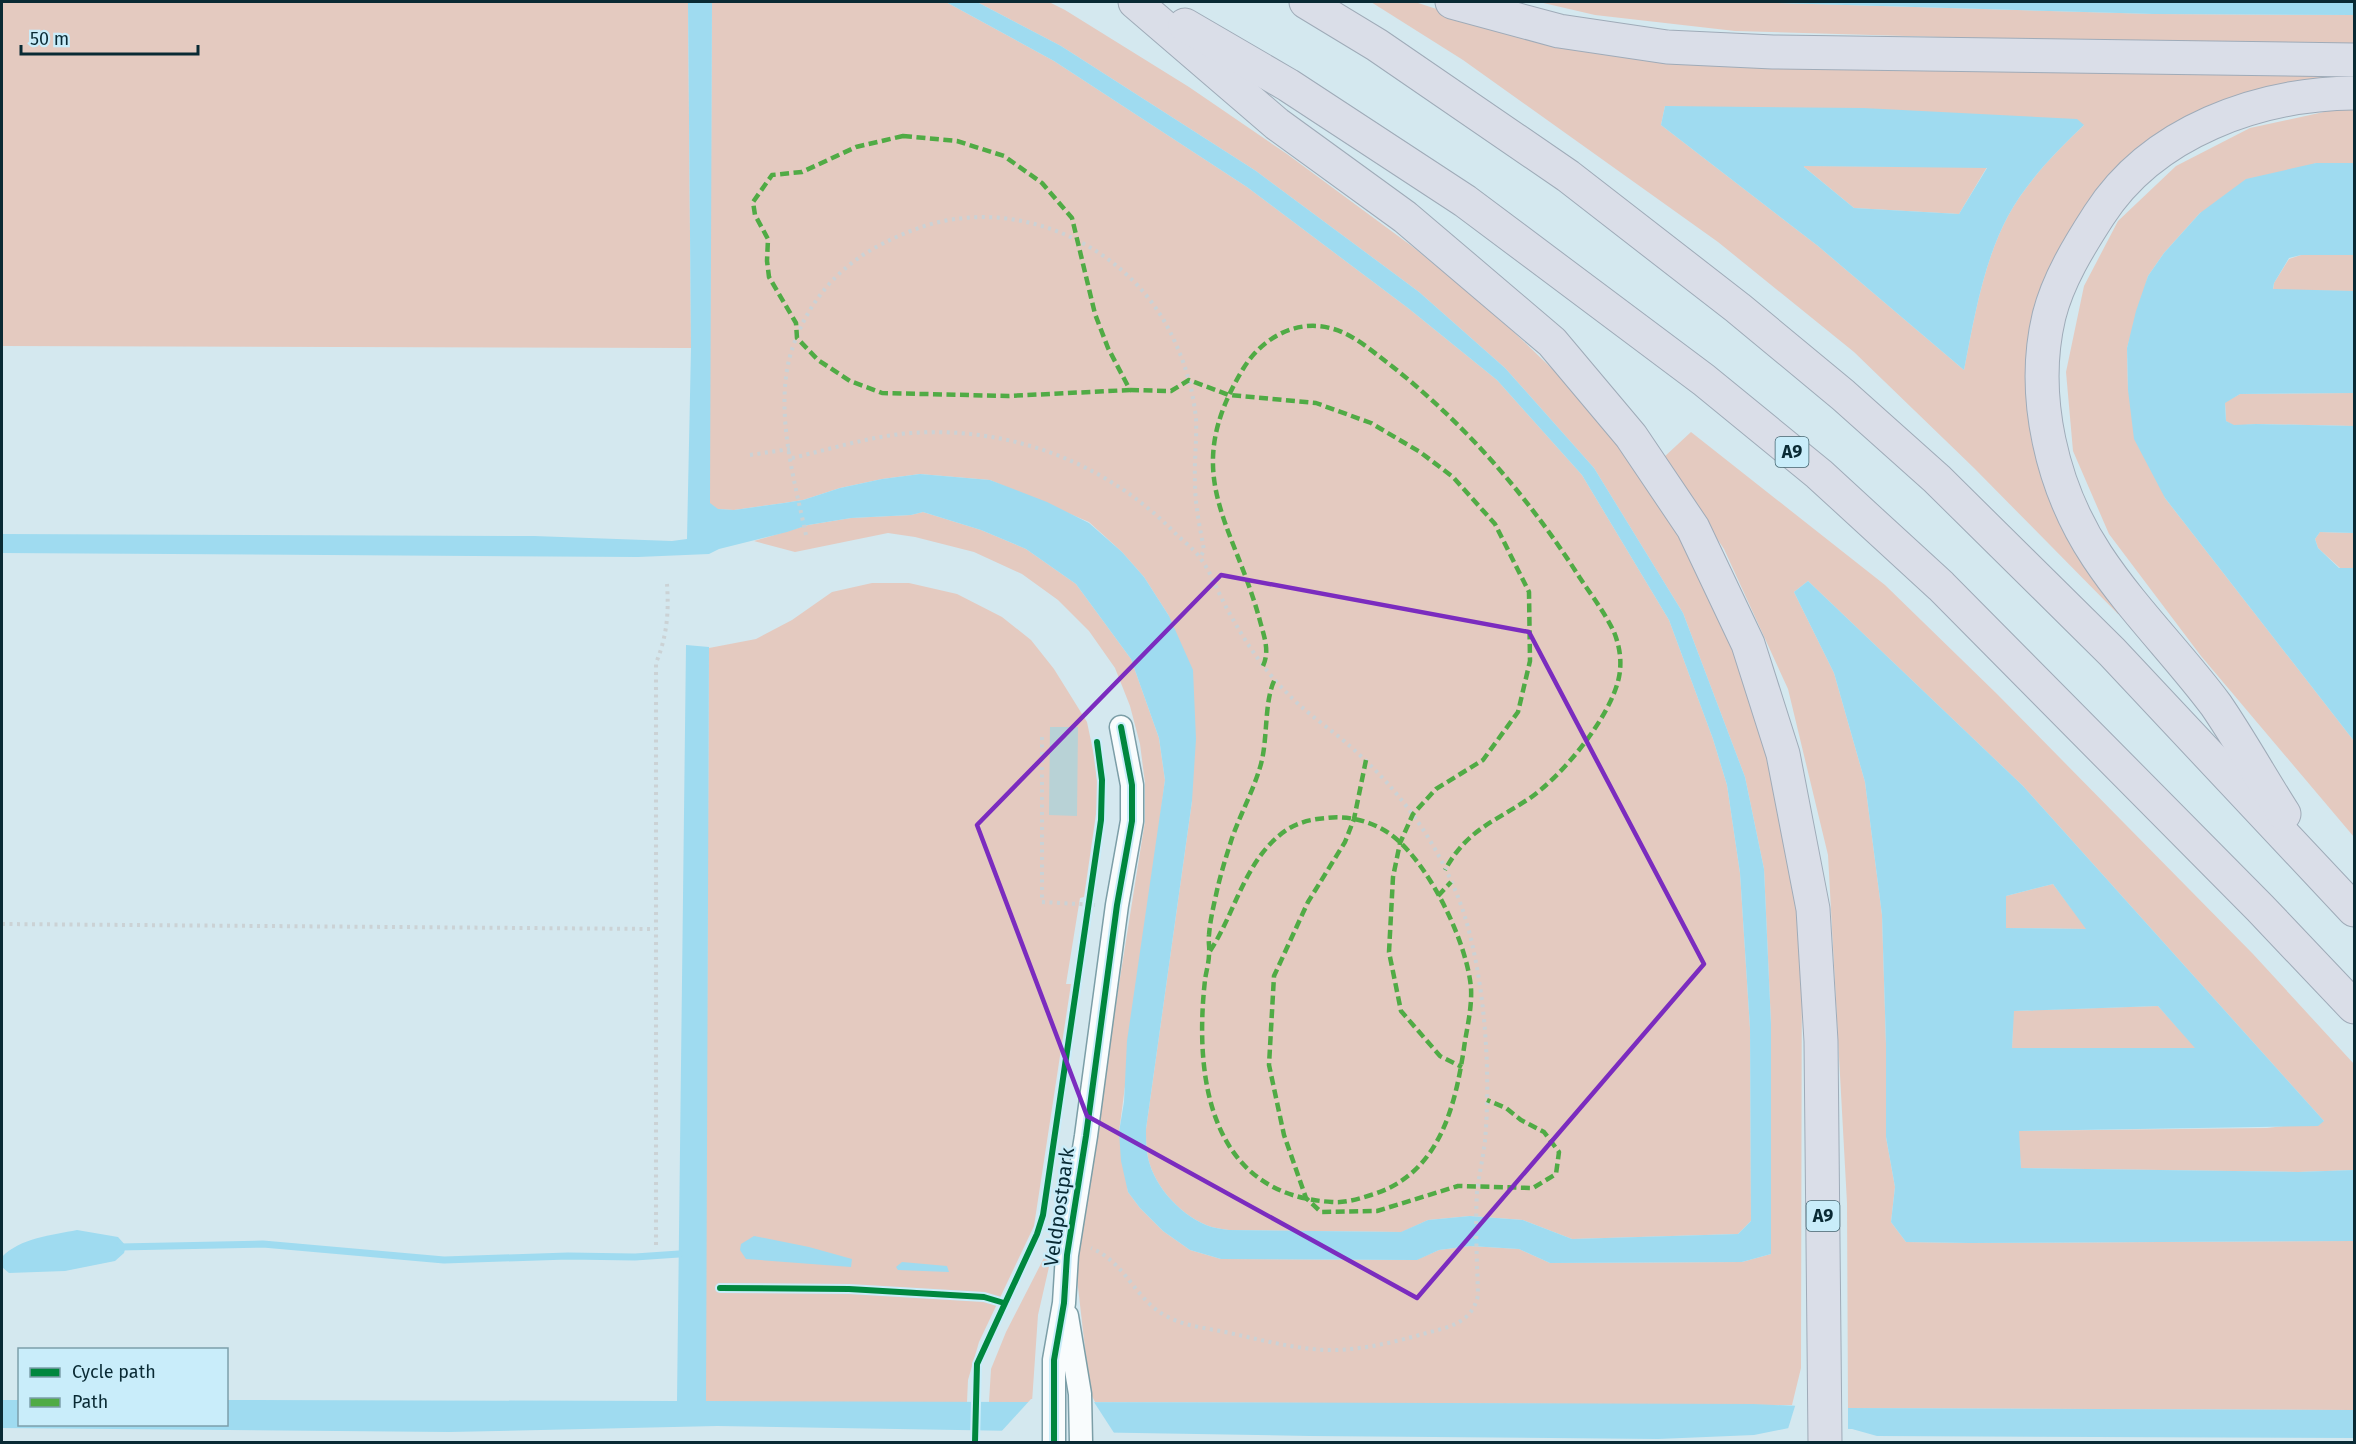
<svg xmlns="http://www.w3.org/2000/svg" width="2356" height="1444" font-family="'Fira Sans',sans-serif">
  <rect width="100%" height="100%" fill="#d4e8ef"/>
  <!-- green -->
  <g fill="#e4cac0" fill-rule="evenodd">
    <path d="M 2,2 L 688,2 L 691,348 L 2,346 Z"/>
    <path d="M 712,2 L 946,2 L 1054,61 L 1247,187 L 1408,308 L 1497,380 L 1582,475 L 1669,620 L 1713,739 L 1727,785 L 1740,873 L 1750,1028 L 1751,1221 L 1738,1234 L 1572,1239 L 1523,1220 L 1470,1216 L 1428,1220 L 1402,1232 L 1229,1230 C 1222,1229 1213,1228 1206,1225 C 1178,1213 1151,1183 1147,1152 C 1146,1145 1146,1136 1146,1129 L 1192,801 L 1169,616 L 1144,577 L 1122,552 L 1089,522 L 990,480 L 920,474 L 882,479 L 840,488 L 803,500 L 784,503 L 734,510 L 717,509 L 709,503 Z"/>
    <path d="M 977,2 L 1049,2 L 1065,10 L 1189,87 L 1287,154 L 1413,247 L 1493,312 L 1572,388 L 1635,466 L 1697,563 L 1746,665 L 1802,906 L 1801,1368 L 1792,1405 L 1095,1402 L 1090,1392 L 1075,1261 L 1145,821 L 1145,783 L 1140,744 L 1130,706 L 1115,668 L 1089,631 L 1058,600 L 1022,574 L 974,552 L 915,537 L 888,533 L 795,552 L 754,541 L 808,525 L 851,518 L 911,515 L 923,512 L 981,530 L 1026,549 L 1076,584 L 1131,659 L 1159,738 L 1165,780 L 1119,1132 L 1128,1192 L 1140,1208 L 1163,1231 L 1190,1250 L 1221,1259 L 1416,1260 L 1439,1250 L 1470,1246 L 1519,1249 L 1550,1263 L 1742,1262 L 1771,1254 L 1771,1024 L 1764,869 L 1745,777 L 1683,613 L 1594,468 L 1505,368 L 1419,292 L 1256,171 L 1061,46 Z"/>
    <path d="M 1371,2 L 1415,2 L 1480,23 L 2354,68 L 2354,86 L 2325,86 L 2104,194 L 2035,389 L 2127,608 L 2118,614 L 1974,468 L 1854,352 L 1718,242 L 1463,60 ZM 1665,106 L 2084,125 C 2056,152 2027,181 2008,216 C 1983,263 1974,319 1964,370 L 1818,246 L 1661,125 Z"/>
    <path d="M 1539,2 L 1747,2 L 2154,14 L 2354,15 L 2354,49 L 1735,31 L 1595,15 Z"/>
    <path d="M 2354,107 L 2354,163 L 2316,163 L 2200,213 L 2164,253 L 2148,276 L 2127,348 L 2128,390 L 2165,498 L 2354,741 L 2354,837 L 2201,656 L 2109,534 L 2073,451 L 2066,372 L 2084,286 L 2118,221 L 2176,166 L 2250,128 L 2342,108 Z"/>
    <path d="M 1803,166 L 1987,167 L 1959,214 L 1854,208 Z"/>
    <path d="M 2301,255 L 2354,255 L 2354,291 L 2273,290 L 2274,283 L 2289,259 Z"/>
    <path d="M 2354,393 L 2354,426 L 2256,424 L 2234,426 L 2226,421 L 2225,402 L 2240,394 Z"/>
    <path d="M 1691,432 L 1885,585 L 1997,694 L 2253,954 L 2354,1064 L 2354,1170 L 2298,1172 L 2021,1168 L 2018,1131 L 2267,1128 L 2324,1121 L 2023,786 L 1808,581 L 1794,592 L 1834,673 L 1865,782 L 1882,915 L 1886,1044 L 1886,1137 L 1895,1187 L 1891,1222 L 1906,1242 L 1969,1243 L 2354,1241 L 2354,1410 L 1848,1408 L 1847,1203 L 1828,855 L 1788,689 L 1724,549 L 1663,458 Z"/>
    <path d="M 2320,532 L 2354,533 L 2354,568 L 2340,568 L 2318,548 L 2315,539 Z"/>
    <path d="M 872,583 L 909,583 L 957,594 L 1002,617 L 1031,640 L 1054,669 L 1087,722 L 1096,765 L 1098,800 L 1084,897 L 1080,898 L 1066,984 L 1071,984 L 1034,1226 L 979,1342 L 968,1380 L 967,1402 L 705,1402 L 709,648 L 756,639 L 792,620 L 832,592 Z"/>
    <path d="M 2053,884 L 2087,929 L 2006,928 L 2006,896 Z"/>
    <path d="M 2158,1006 L 2196,1048 L 2012,1049 L 2013,1011 Z"/>
    <path d="M 1054,1245 L 1038,1315 L 1032,1402 L 989,1402 L 991,1369 L 1006,1332 L 1048,1250 Z"/>
  </g>
  <!-- water -->
  <g fill="#9fdbf0" fill-rule="evenodd">
    <path d="M 688,2 L 712,2 L 710,503 L 718,509 L 734,510 L 784,503 L 803,500 L 840,488 L 882,479 L 920,474 L 990,480 L 1047,502 L 1089,523 L 1122,552 L 1144,577 L 1169,616 L 1193,670 L 1196,739 L 1192,801 L 1146,1129 C 1146,1136 1146,1145 1147,1152 C 1151,1183 1178,1213 1206,1225 C 1213,1228 1222,1229 1229,1230 L 1401,1232 L 1428,1220 L 1470,1216 L 1523,1220 L 1572,1239 L 1738,1234 L 1751,1221 L 1750,1028 L 1740,873 L 1727,785 L 1713,739 L 1669,620 L 1582,475 L 1497,380 L 1408,308 L 1247,187 L 1054,61 L 946,2 L 977,2 L 1061,46 L 1256,171 L 1419,292 L 1505,368 L 1594,468 L 1683,613 L 1745,777 L 1764,869 L 1771,1024 L 1771,1254 L 1742,1262 L 1550,1263 L 1519,1249 L 1470,1246 L 1439,1250 L 1417,1260 L 1221,1259 L 1190,1250 L 1163,1231 L 1140,1208 L 1128,1192 L 1121,1161 L 1119,1132 L 1124,1102 L 1127,1041 L 1165,780 L 1159,738 L 1131,659 L 1076,584 L 1026,549 L 981,530 L 923,512 L 911,515 L 851,518 L 808,525 L 787,532 L 719,549 L 709,554 L 638,557 L 2,553 L 2,534 L 534,536 L 672,541 L 687,539 L 691,348 Z"/>
    <path d="M 1747,2 L 2354,2 L 2354,15 L 2154,14 Z"/>
    <path d="M 1665,106 L 1863,108 L 2077,119 L 2084,125 C 2056,152 2027,181 2008,216 C 1983,263 1974,319 1964,370 L 1818,246 L 1661,125 ZM 1804,167 L 1804,166 L 1987,168 L 1959,214 L 1854,208 Z"/>
    <path d="M 2316,163 L 2354,163 L 2354,255 L 2301,255 L 2289,258 L 2274,283 L 2273,289 L 2354,291 L 2354,393 L 2240,394 L 2225,403 L 2226,421 L 2234,425 L 2256,424 L 2354,426 L 2354,533 L 2320,532 L 2315,539 L 2318,548 L 2339,568 L 2354,568 L 2354,741 L 2165,498 L 2134,439 L 2128,390 L 2127,348 L 2136,311 L 2148,276 L 2164,253 L 2200,213 L 2246,179 Z"/>
    <path d="M 1808,581 L 2023,786 L 2324,1121 L 2318,1126 L 2019,1131 L 2021,1168 L 2298,1172 L 2354,1170 L 2354,1241 L 1969,1243 L 1906,1242 L 1891,1222 L 1895,1187 L 1886,1137 L 1886,1044 L 1882,915 L 1865,782 L 1834,673 L 1794,592 ZM 2053,884 L 2086,929 L 2006,928 L 2006,896 ZM 2158,1006 L 2195,1048 L 2012,1048 L 2014,1011 Z"/>
    <path d="M 686,645 L 709,647 L 706,1401 L 1753,1404 L 1848,1408 L 2354,1410 L 2354,1438 L 1877,1436 L 1852,1429 L 1789,1428 L 1754,1435 L 1658,1439 L 1310,1436 L 717,1426 L 449,1432 L 2,1428 L 2,1400 L 19,1400 L 20,1424 L 226,1424 L 227,1400 L 677,1401 Z"/>
    <path d="M 77,1230 L 118,1237 L 126,1246 L 124,1253 L 115,1261 L 65,1271 L 9,1273 L 2,1267 L 2,1257 C 20,1238 52,1235 77,1230 Z"/>
    <path d="M 754,1236 L 809,1247 L 852,1259 L 851,1267 L 746,1259 L 740,1250 L 741,1244 Z"/>
    <path d="M 902,1262 L 947,1266 L 949,1272 L 898,1270 L 896,1267 Z"/>
  </g>
  <!-- pier -->
  <g fill="#d4e8ef">
    <path d="M 1031,1399 L 1092,1399 L 1116,1436 L 999,1434 Z"/>
    <path d="M 1796,1403 L 1848,1405 L 1848,1432 L 1787,1432 Z"/>
  </g>
  <g fill="none" stroke-linecap="round" stroke-linejoin="round">
    <!-- stream -->
    <path stroke="#9fdbf0" stroke-width="7" d="M 119,1247 L 263,1244 L 444,1260 L 568,1256 L 635,1257 L 679,1254"/>
  </g>
  <!-- building -->
  <path fill="#b8d2d6" d="M 1050,727 L 1078,727 L 1077,816 L 1049,815 Z"/>
  <g fill="none" stroke-linecap="round" stroke-linejoin="round">
    <defs>
      <g id="minor">
        <path d="M 1067,1316 L 1080,1394 L 1081,1442"/>
        <path d="M 1054,1442 L 1054,1360 L 1064,1303 L 1067,1255 L 1086,1136 L 1117,905 L 1132,821 L 1132,785 L 1121,727"/>
      </g>
      <g id="motorway">
        <path d="M 1135,2 L 1277,124 L 1405,217 L 1552,342 L 1631,436 L 1693,528 L 1748,644 L 1783,754 L 1813,909 L 1821,1041 L 1825,1442"/>
        <path d="M 1306,2 L 1377,45 L 1568,176 L 1738,308 L 1843,395 L 1937,479 L 2112,652 L 2354,910"/>
        <path d="M 1452,2 L 1559,31 L 1667,47 L 1773,52 L 2354,60"/>
        <path d="M 1185,25 L 1288,85 L 1465,201 L 1704,380 L 1819,474 L 1941,586 L 2260,908 L 2354,1007"/>
        <path d="M 2284,814 C 2261,778 2240,740 2216,705 C 2178,654 2132,609 2097,556 C 2052,488 2030,396 2049,316 C 2058,280 2079,246 2099,215 C 2153,131 2259,94 2354,93"/>
      </g>
    </defs>
    <!-- minor casing -->
    <use href="#minor" stroke="#7c9ea7" stroke-width="25"/>
    <!-- motorway casing -->
    <use href="#motorway" stroke="#9fabb8" stroke-width="35"/>
    <!-- path -->
    <g stroke="#cbd2d5" stroke-width="4" stroke-dasharray="3 4.5" stroke-linecap="butt">
      <path d="M 750,455 L 790,449"/>
      <path d="M 792,458 C 831,449 871,436 911,433 C 1009,426 1105,462 1174,532 C 1183,541 1194,549 1201,559 C 1211,573 1217,590 1225,605 C 1242,637 1262,668 1288,694 C 1307,714 1331,729 1352,748 C 1403,793 1444,851 1465,917 C 1485,983 1491,1072 1485,1141 C 1483,1158 1479,1175 1477,1192 C 1475,1226 1477,1261 1478,1295 C 1472,1324 1448,1327 1423,1334 C 1391,1343 1357,1351 1324,1350 C 1290,1348 1258,1339 1225,1332 C 1206,1328 1185,1326 1168,1317 C 1135,1301 1127,1263 1091,1248"/>
      <path d="M 806,535 C 794,479 775,413 790,356 C 805,304 838,265 886,242 C 910,230 937,220 964,218 C 1046,210 1130,256 1168,328 C 1183,356 1193,387 1196,419 C 1197,440 1194,461 1195,483 C 1195,505 1200,528 1204,550 L 1200,558"/>
      <path d="M 1042,737 L 1042,902 L 1095,905"/>
      <path d="M 2,924 L 655,929"/>
      <path d="M 656,1245 L 656,663 C 667,636 669,613 667,584"/>
    </g>
    <!-- minor -->
    <use href="#minor" stroke="#f9fcfd" stroke-width="22"/>
    <!-- motorway -->
    <use href="#motorway" stroke="#dadee8" stroke-width="33"/>
    <!-- quiet -->
    <g stroke="#50ab45" stroke-width="4.5" stroke-dasharray="9 4.5" stroke-linecap="butt">
      <path d="M 903,136 L 957,141 L 1004,156 L 1042,183 L 1072,218 L 1095,314 L 1108,348 L 1130,390 L 1008,396 L 882,393 L 850,381 L 818,360 L 797,338 L 796,323 L 769,277 L 767,261 L 768,239 L 755,215 L 753,202 L 772,175 L 802,172 L 856,147 Z"/>
      <path d="M 1130,390 L 1171,391 L 1189,380 L 1229,395 L 1316,403 L 1371,423 L 1420,452 L 1453,477 L 1495,524 L 1529,592 L 1530,661 L 1518,712 L 1483,760 L 1436,789 L 1413,814 L 1400,843 L 1393,877 L 1389,952 L 1401,1011 L 1440,1056 L 1462,1067"/>
      <path d="M 1263,666 C 1270,651 1264,636 1260,621 C 1233,521 1179,475 1243,369 C 1261,339 1295,319 1330,328 C 1351,333 1368,348 1384,360 C 1462,420 1528,496 1580,578 C 1592,596 1605,613 1614,632 C 1620,647 1622,662 1619,677 C 1611,717 1561,778 1527,800 C 1492,823 1467,830 1445,870"/>
      <path d="M 1366,760 L 1354,819 L 1345,842 L 1308,902 L 1274,976 L 1269,1065 L 1284,1135 L 1306,1198 L 1321,1212 L 1377,1211 L 1458,1186 L 1533,1188 L 1556,1174 L 1559,1152 L 1544,1132 L 1521,1120 L 1506,1108 L 1487,1100"/>
      <path d="M 1438,896 L 1451,882"/>
      <path d="M 1210,951 C 1236,912 1245,857 1288,829 C 1299,822 1313,819 1326,818 C 1350,815 1375,822 1394,837 C 1430,866 1467,942 1471,988 C 1472,1005 1468,1024 1465,1041 C 1456,1104 1441,1174 1371,1195 C 1358,1199 1345,1203 1332,1202 C 1210,1195 1194,1079 1205,980 C 1206,972 1209,963 1209,954 C 1210,948 1208,941 1209,935 C 1210,922 1213,908 1216,895 C 1220,876 1226,857 1232,838 C 1241,813 1254,789 1261,764 C 1268,738 1264,700 1275,679"/>
    </g>
    <defs>
      <g id="cycleway">
        <path d="M 720,1288 L 849,1289 L 984,1297 L 1004,1303"/>
        <path d="M 975,1442 L 977,1364 L 1037,1234 L 1043,1215 L 1101,820 L 1102,780 L 1097,742"/>
        <path d="M 1054,1442 L 1054,1360 L 1064,1303 L 1067,1255 L 1086,1136 L 1117,905 L 1132,821 L 1132,785 L 1121,727"/>
      </g>
    </defs>
    <!-- cycleway casing -->
    <use href="#cycleway" stroke="#c9edfa" stroke-width="10"/>
    <!-- cycleway -->
    <use href="#cycleway" stroke="#00873e" stroke-width="6"/>
  </g>
  <!-- marked area -->
  <path fill="none" stroke="#7b2cbf" stroke-width="4.5" stroke-linejoin="round" d="M 1221,575 L 1529,632 L 1704,964 L 1417,1298 L 1087,1116 L 977,825 Z"/>
  <g text-anchor="middle" stroke-width="4.5" stroke-linejoin="round" paint-order="stroke">
    <!-- shield labels -->
    <g fill="#c9edfa" stroke="#43646f" stroke-width="1.5">
      <rect x="1775.5" y="437" width="33" height="30" rx="4.5"/>
      <rect x="1806.5" y="1201" width="33" height="30" rx="4.5"/>
    </g>
    <g font-size="18" font-weight="bold" fill="#092a34">
      <text x="1792" y="458">A9</text>
      <text x="1823" y="1222">A9</text>
    </g>
    <!-- street labels -->
    <g font-size="20" fill="#092a34" stroke="#c9edfa">
      <text transform="translate(1059 1207) rotate(-82)" y="7">Veldpostpark</text>
    </g>
  </g>
  <!-- border -->
  <rect width="2356" height="1444" fill="none" stroke="#092a34" stroke-width="6"/>
  <!-- legend -->
  <rect x="18" y="1348" width="210" height="78" fill="#c9edfa" stroke="#7c9fab" stroke-width="1.5"/>
  <rect x="30" y="1368" width="30" height="9" fill="#00873e" stroke="#7c9fab" stroke-width="1.5"/>
  <text x="72" y="1378" font-size="18" fill="#092a34">Cycle path</text>
  <rect x="30" y="1398" width="30" height="9" fill="#50ab45" stroke="#7c9fab" stroke-width="1.5"/>
  <text x="72" y="1408" font-size="18" fill="#092a34">Path</text>
  <!-- scale -->
  <path d="M21 45v9h177v-9" fill="none" stroke="#092a34" stroke-width="3"/>
  <text x="30" y="45" font-size="18" fill="#092a34" stroke="#c9edfa" stroke-width="4.5" paint-order="stroke">50 m</text>
</svg>
